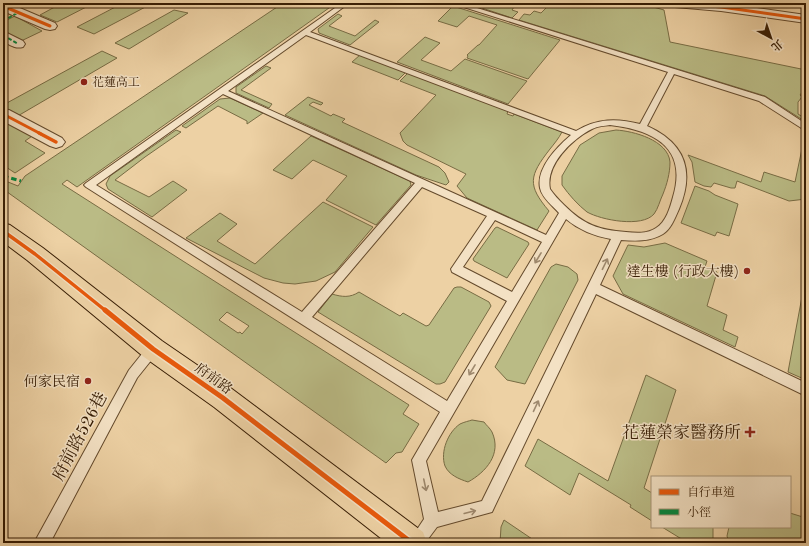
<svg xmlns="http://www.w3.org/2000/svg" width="809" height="546" font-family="'Old Standard TT','Noto Serif TC',serif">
  <rect width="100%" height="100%" fill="#edd1a4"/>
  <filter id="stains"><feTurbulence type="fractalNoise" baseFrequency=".005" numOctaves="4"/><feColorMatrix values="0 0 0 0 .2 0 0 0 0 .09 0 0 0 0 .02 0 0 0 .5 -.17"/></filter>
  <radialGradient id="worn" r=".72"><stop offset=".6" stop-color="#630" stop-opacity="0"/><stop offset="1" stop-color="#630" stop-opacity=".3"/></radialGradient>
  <!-- green -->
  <g fill="#babb85" stroke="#786c44" fill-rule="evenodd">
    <path d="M 62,3 L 94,3 L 57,22 L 40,15 Z"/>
    <path d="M 123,3 L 153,3 L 94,34 L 77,27 Z"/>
    <path d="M 283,3 L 336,3 L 77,187 L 67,180 L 62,184 L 409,405 L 403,414 L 419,424 L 402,452 L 396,453 L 386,463 L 3,189 L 3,180 L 18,186 L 25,176 ZM 227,312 L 249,326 L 242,334 L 240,332 L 238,333 L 219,320 Z"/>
    <path d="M 488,3 L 510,3 L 514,7 L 512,10 L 518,12 L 512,18 L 482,8 Z"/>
    <path d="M 551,3 L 639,3 L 664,10 L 670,42 L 806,70 L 806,87 L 800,95 L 802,97 L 798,102 L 798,114 L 806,119 L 806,122 L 765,96 L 519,20 L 524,14 L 530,15 L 534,11 L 541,13 Z"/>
    <path d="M 453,6 L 560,40 L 528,79 L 467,58 L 468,56 L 467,55 L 478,45 L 479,45 L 497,25 L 469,16 L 457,27 L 438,21 Z"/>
    <path d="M 174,10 L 188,13 L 129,49 L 115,43 Z"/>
    <path d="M 338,14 L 342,16 L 329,26 L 355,36 L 375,20 L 379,22 L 350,45 L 319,33 L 318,29 Z"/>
    <path d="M 15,16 L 42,31 L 19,42 L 3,33 L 3,22 Z"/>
    <path d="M 425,37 L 440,43 L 421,60 L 451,71 L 465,59 L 527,81 L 508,104 L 397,62 Z"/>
    <path d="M 102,51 L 117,58 L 16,117 L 38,132 L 25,141 L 45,153 L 15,173 L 3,165 L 3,103 L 5,104 Z"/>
    <path d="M 360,55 L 406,72 L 398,80 L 352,62 Z"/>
    <path d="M 266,66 L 271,68 L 241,90 L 272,104 L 269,108 L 236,93 L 236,87 Z"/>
    <path d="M 408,73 L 508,111 L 507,114 L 513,116 L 514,114 L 562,132 C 559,138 554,144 550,149 C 529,176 527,185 549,211 L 537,230 L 467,198 L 457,186 L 466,174 L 407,145 L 403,141 L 400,133 L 436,95 L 400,81 Z"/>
    <path d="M 308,97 L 323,103 L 321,105 L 313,102 L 309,105 L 331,116 L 333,114 L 345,119 L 342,122 L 439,167 L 445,173 L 449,182 L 446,185 L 416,175 L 285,115 Z"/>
    <path d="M 230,98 L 263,113 L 247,124 L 247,121 L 218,106 L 186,128 L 182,126 L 220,99 Z"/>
    <path d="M 176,130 L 181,132 L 145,157 L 115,180 L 149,197 L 173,181 L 187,190 L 152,217 L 108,189 L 106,184 L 110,176 Z"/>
    <path d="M 616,130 C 633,131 668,140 670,162 C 670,173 667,184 663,194 C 660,200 658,209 654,214 C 642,228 601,220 587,212 C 578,205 569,195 562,185 L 562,176 L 580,145 L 599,133 Z"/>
    <path d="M 311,136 L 410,181 L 411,185 L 376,225 L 326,200 L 347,176 L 313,160 L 292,179 L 273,170 Z"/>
    <path d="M 803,144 L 806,146 L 806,199 L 789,201 L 737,181 L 735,188 L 731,188 L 714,183 L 711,187 L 704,186 L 695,182 L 692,162 L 688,155 L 761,182 L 764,172 L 795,182 Z"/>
    <path d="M 695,186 L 709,191 L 715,195 L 738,204 L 729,236 L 717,232 L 715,236 L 681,223 Z"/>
    <path d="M 323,202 L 373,227 L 335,272 L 316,281 L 295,284 L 283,283 L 264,278 L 186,238 L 220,213 L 237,224 L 217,241 L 255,264 Z"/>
    <path d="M 497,227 L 528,242 L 529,244 L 507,278 L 474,261 L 473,259 L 495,228 Z"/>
    <path d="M 665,243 L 707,261 L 705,267 L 717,272 L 707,306 L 727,315 L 723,330 L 738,337 L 735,347 L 623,294 L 613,276 L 628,245 L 644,247 Z"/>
    <path d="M 556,264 L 568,267 L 577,274 L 578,280 L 525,384 L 507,380 L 495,367 L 551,267 Z"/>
    <path d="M 806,275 L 806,380 L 788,372 Z"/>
    <path d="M 457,287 L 461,287 L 489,302 L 491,306 L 445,382 L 440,384 L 436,384 L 318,312 L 332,294 C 342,297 350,298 359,292 L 400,316 L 403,313 L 426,326 L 429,325 L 454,288 Z"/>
    <path d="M 646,375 L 676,390 L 644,488 L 652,493 L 652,521 L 630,507 L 631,505 L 579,473 L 570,495 L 525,466 L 538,439 L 608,481 Z"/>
    <path d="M 472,420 L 484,422 C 486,425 490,428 492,432 C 502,454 486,472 468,482 C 459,479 449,475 445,466 C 440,452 448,432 460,424 C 464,422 469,421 472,420 Z"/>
    <path d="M 790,513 L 806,518 L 806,543 L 729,543 L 727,536 L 729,527 L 790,527 Z"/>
    <path d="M 504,520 L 538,543 L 500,543 L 501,527 Z"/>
    <path d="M 662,527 L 713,527 L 713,543 L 688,543 Z"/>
  </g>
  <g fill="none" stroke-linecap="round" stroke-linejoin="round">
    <defs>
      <g id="lane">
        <path d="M 342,3 L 349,3 L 310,32 L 576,131 C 597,118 617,118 640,124 L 668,72 L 451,3 L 461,3 L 765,97 L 806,124 L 806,131 L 759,101 L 674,74 L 647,126 C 685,143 695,171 679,209 C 675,218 671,229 663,234 C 650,242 635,241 621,240 L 600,285 L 806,383 L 806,396 L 596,294 L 492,512 L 437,527 L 425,543 L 408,543 L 424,519 L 412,460 L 440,412 L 86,187 L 84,185 L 86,183 ZM 306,35 L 571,135 C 558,146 536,168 540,188 C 542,198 553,206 559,213 L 546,235 L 228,91 ZM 223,94 L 415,183 L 302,312 L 96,185 ZM 610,125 C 653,130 688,147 673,197 C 670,208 666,222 656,228 C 647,234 636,233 626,232 C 599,230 584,225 564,205 C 559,200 554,195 550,189 C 545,165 572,139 592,129 C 598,126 604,126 610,125 ZM 422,187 L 487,216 L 451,269 L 452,272 L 507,301 L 447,401 L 312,317 ZM 566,219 C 579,230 594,236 611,239 L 482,501 L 438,512 L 426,461 ZM 495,220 L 542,242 L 512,292 L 463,267 Z"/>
        <path d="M 153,343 L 157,345 L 159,349 L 157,353 L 137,378 L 50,543 L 34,543 L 129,370 L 149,345 Z"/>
      </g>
      <g id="street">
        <path d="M 3,3 L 8,3 L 55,23 L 57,26 L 55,29 L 50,30 L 45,29 L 3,11 Z"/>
        <path d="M 668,3 L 721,3 L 806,15 L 806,23 L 721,11 L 675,7 L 670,6 Z"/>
        <path d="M 3,31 L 23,41 L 25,44 L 23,47 C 15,49 10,45 3,41 Z"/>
        <path d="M 3,109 L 9,110 L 62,138 L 65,142 L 62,146 L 56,148 L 50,146 L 3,121 Z"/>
      </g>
      <path id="primary" d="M 3,223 L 10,225 L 43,248 L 162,341 L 232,389 L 423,532 L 427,543 L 387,543 L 214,407 L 144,357 L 27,260 L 3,242 Z"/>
    </defs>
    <!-- lane casing -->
    <use href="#lane" stroke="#644a2c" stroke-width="2"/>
    <!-- street casing -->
    <use href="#street" stroke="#644a2c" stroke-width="2"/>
    <!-- primary casing -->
    <use href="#primary" stroke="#371d04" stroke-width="2"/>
    <!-- lane -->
    <use href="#lane" fill="#f3e1c4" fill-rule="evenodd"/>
    <!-- street -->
    <use href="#street" fill="#f3e1c4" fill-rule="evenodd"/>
    <!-- primary -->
    <use href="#primary" fill="#edd1a4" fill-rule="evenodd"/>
    <!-- quiet-far1 -->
    <g stroke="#00873e" stroke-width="2" stroke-dasharray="4 2" stroke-linecap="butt">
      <path d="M 3,21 L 19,12"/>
      <path d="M 3,35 L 18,44"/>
    </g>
    <!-- quiet -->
    <path stroke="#00873e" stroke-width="3" stroke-dasharray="5.5 3" stroke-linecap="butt" d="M 3,176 L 21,181"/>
    <defs>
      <g id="cycleway-far2">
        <path d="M 675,3 L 721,7 L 806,19"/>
        <path d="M 3,6 L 50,26"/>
        <path d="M 3,114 L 41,134"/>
      </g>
      <g id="cycleway-far1">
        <path d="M 39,133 L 56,142"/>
        <path d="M 3,231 L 35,254 L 106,311"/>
      </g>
      <path id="cycleway" d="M 105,310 L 153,349 L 223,398 L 412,543"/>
    </defs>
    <!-- cycleway-far2 casing -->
    <use href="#cycleway-far2" stroke="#f3e1c4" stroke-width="4.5"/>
    <!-- cycleway-far1 casing -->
    <use href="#cycleway-far1" stroke="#f3e1c4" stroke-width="6"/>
    <!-- cycleway casing -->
    <use href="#cycleway" stroke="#f3e1c4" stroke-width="8"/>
    <!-- cycleway-far2 -->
    <use href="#cycleway-far2" stroke="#e8590c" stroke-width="3"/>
    <!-- cycleway-far1 -->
    <use href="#cycleway-far1" stroke="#e8590c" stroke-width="3.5"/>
    <!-- cycleway -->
    <use href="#cycleway" stroke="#e8590c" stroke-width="5"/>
  </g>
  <!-- one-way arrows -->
  <defs><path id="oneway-shaft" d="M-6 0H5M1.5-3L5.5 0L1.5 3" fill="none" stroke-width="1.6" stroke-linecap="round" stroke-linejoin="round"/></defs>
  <g stroke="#9e896e">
    <use href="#oneway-shaft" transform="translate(538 258) rotate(121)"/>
    <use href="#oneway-shaft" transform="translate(605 264) rotate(-64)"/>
    <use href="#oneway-shaft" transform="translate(472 370) rotate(121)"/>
    <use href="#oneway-shaft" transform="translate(536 406) rotate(-65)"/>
    <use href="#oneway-shaft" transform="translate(425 485) rotate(78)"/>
    <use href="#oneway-shaft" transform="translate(470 512) rotate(-14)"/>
  </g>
  <!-- markers -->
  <g fill="#8f2418" stroke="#f3e1c4" stroke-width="1.5">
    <circle cx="84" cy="82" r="4"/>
    <circle cx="747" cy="271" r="4"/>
    <circle cx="88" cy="381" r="4"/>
    <path d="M748 426h4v4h4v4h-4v4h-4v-4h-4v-4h4z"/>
  </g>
  <g text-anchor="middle" stroke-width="3" stroke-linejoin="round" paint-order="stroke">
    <!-- far-poi labels -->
    <g font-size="12" fill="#371d04" stroke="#f3e1c4" text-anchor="start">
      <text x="92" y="86">花蓮高工</text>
    </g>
    <!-- poi labels -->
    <g font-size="14" fill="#371d04" stroke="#f3e1c4" text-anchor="end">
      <text x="739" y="276">達生樓 (行政大樓)</text>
      <text x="80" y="386">何家民宿</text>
    </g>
    <!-- street labels -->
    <g font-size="14" fill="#371d04" stroke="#f3e1c4">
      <text transform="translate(214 378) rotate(36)" y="5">府前路</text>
    </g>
    <!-- near-poi labels -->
    <g font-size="17" fill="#371d04" stroke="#f3e1c4" text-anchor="end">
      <text x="741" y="438">花蓮榮家醫務所</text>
    </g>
    <!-- near-street labels -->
    <g font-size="17" fill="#371d04" stroke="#f3e1c4">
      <text transform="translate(79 436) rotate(-62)" y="6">府前路526巷</text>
    </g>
  </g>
  <!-- margin -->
  <rect width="809" height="546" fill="none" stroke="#edd1a4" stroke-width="16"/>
  <rect x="4" y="4" width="801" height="538" fill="none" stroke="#371d04" stroke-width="2"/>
  <rect x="8" y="8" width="793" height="530" fill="none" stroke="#371d04"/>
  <!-- legend -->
  <rect x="651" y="476" width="140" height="52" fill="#f3e1c4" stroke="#a89377"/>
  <rect x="659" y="489" width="20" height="6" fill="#e8590c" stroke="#a89377"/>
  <text x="687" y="496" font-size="12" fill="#371d04">自行車道</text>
  <rect x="659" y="509" width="20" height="6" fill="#00873e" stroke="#a89377"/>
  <text x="687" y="516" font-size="12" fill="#371d04">小徑</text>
  <!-- north arrow -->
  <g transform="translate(771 38) rotate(140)" stroke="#f3e1c4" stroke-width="3" paint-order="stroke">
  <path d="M0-3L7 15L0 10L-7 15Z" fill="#371d04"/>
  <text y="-6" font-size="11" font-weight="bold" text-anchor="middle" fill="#371d04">北</text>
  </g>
  <rect width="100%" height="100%" filter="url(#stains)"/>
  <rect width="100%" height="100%" fill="url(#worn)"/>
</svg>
